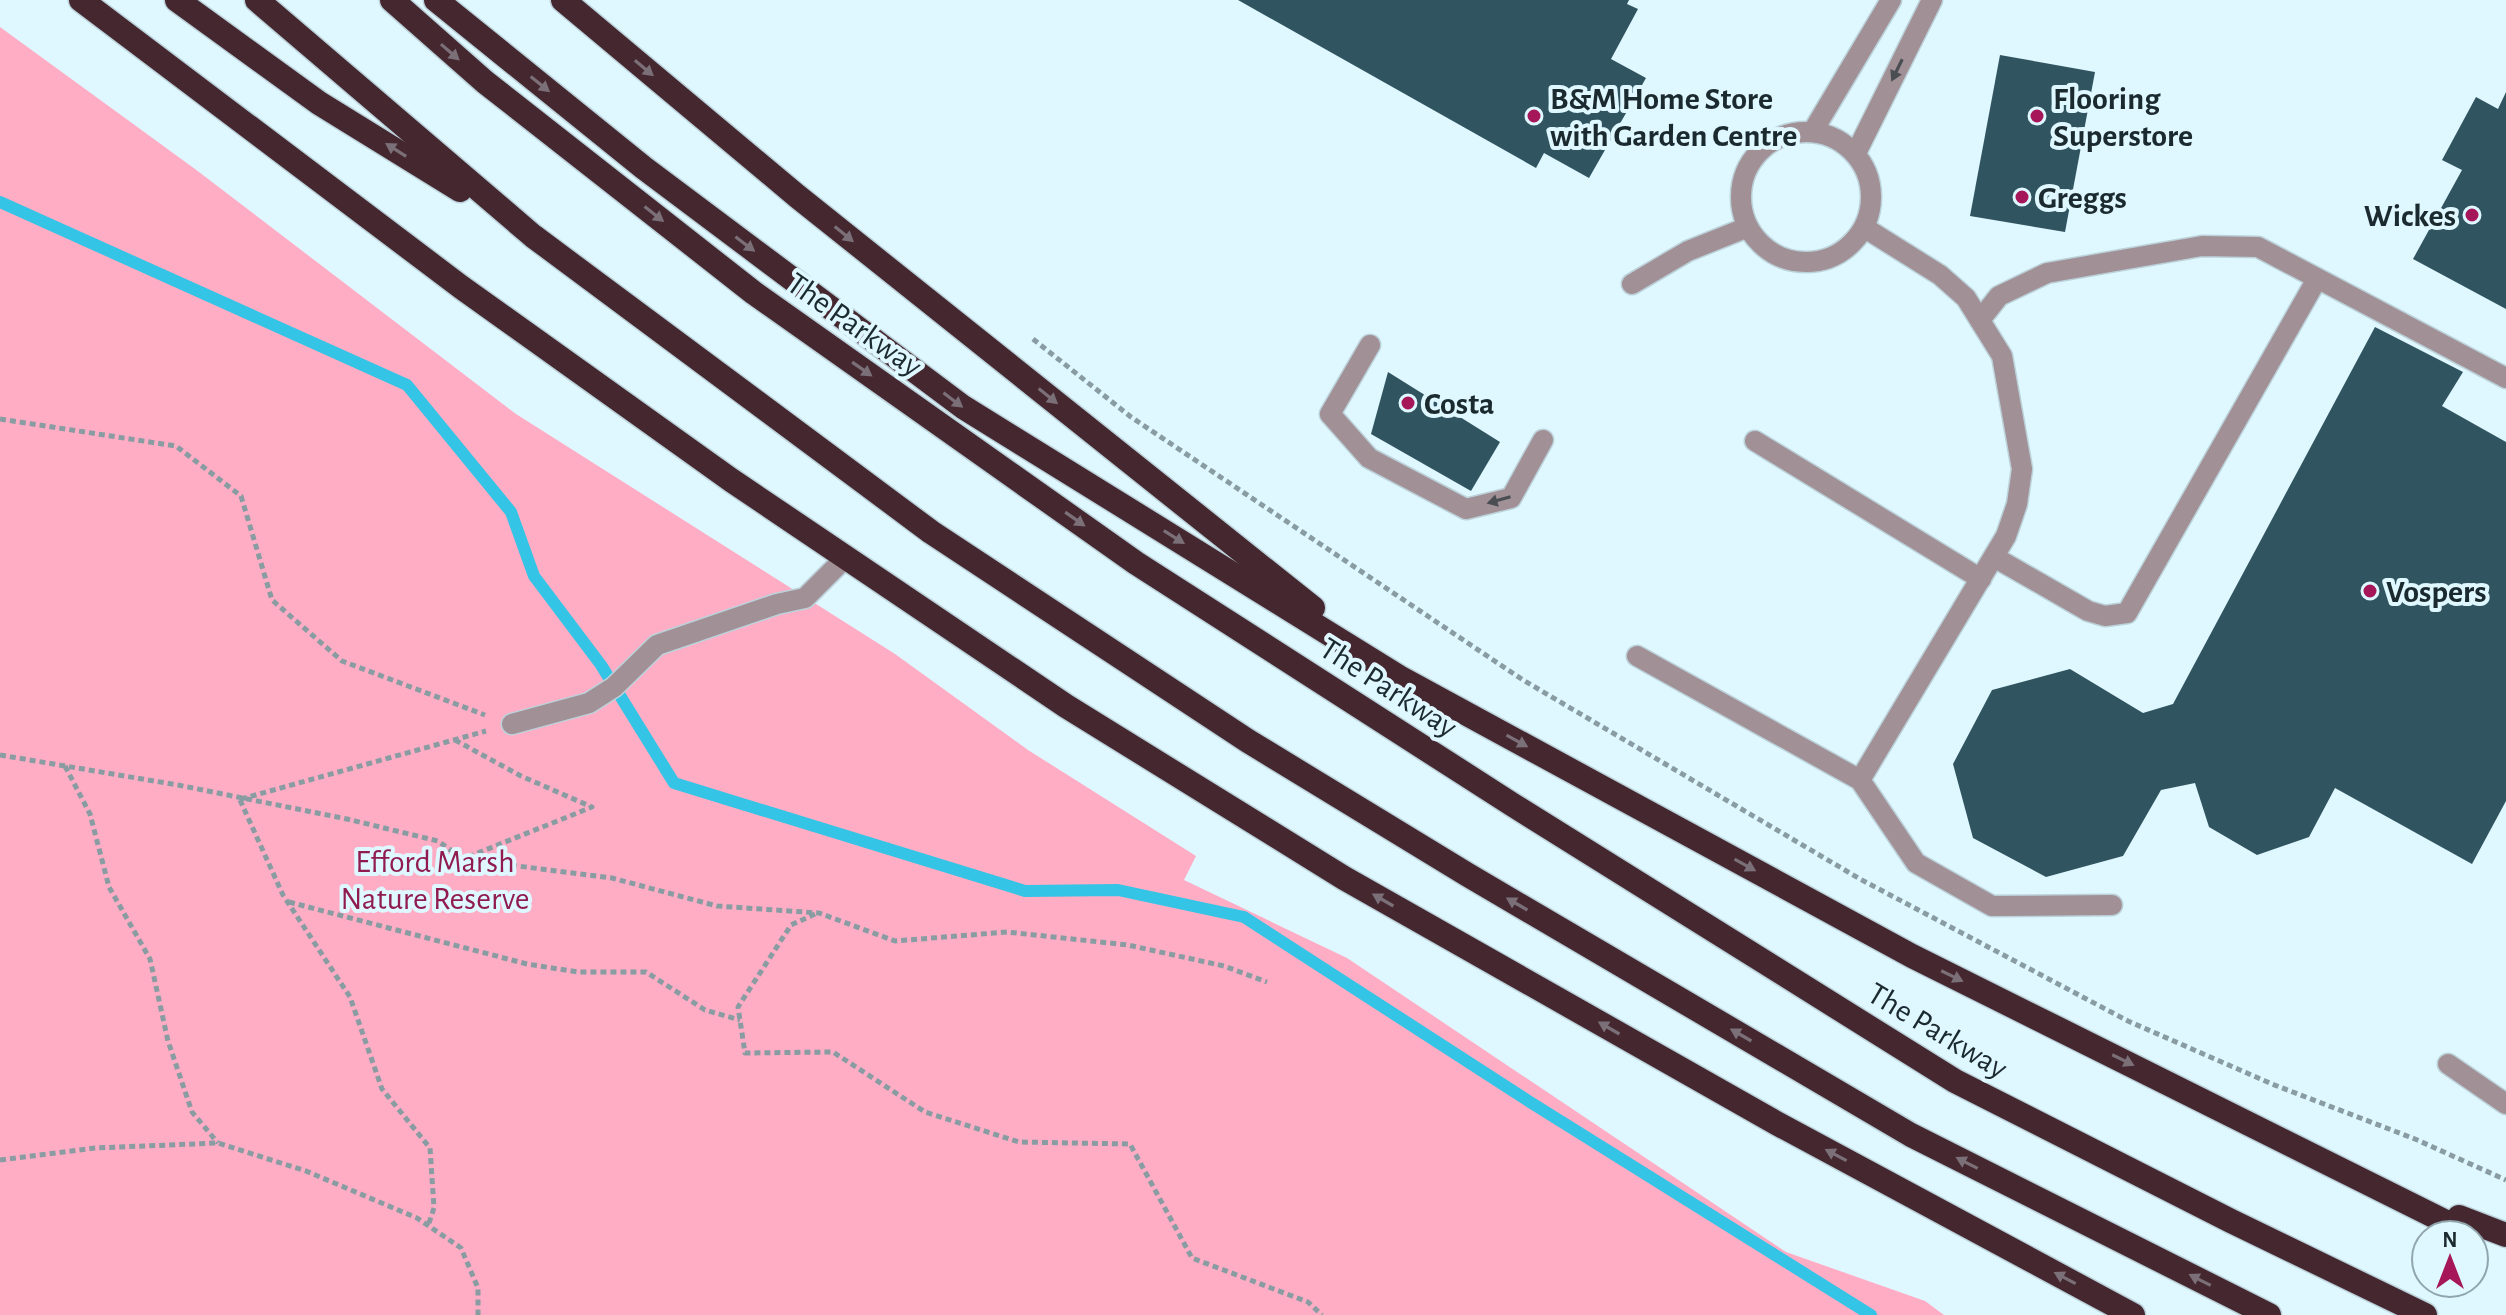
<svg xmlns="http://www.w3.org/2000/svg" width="2506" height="1315" font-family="'Alegreya Sans',sans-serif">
  <rect width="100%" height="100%" fill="#dff7ff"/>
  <!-- green -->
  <path fill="#ffadc5" d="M 0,27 L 195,169 L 516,414 L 895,654 L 1028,750 L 1196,856 L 1184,880 L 1347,958 L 1786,1252 L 1925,1301 L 1944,1315 L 0,1315 Z"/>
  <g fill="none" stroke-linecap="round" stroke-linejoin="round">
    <!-- stream -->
    <path stroke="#33c4e6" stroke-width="12" d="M 0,202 L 407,385 L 511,512 L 534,576 L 601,665 L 674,783 L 1025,891 L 1118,890 L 1244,917 L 1530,1102 L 1871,1315"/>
  </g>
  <!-- building -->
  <g fill="#305560">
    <path d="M 1238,0 L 1629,0 L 1627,4 L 1638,9 L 1611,59 L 1646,78 L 1589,178 L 1544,153 L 1536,168 Z"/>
    <path d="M 2000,55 L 2095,72 L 2065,232 L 1970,216 Z"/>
    <path d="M 2506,92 L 2506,309 L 2413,259 L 2462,170 L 2442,160 L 2476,97 L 2498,109 Z"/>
    <path d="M 2375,327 L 2463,372 L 2442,406 L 2506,442 L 2506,801 L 2472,864 L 2335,788 L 2309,837 L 2257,855 L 2209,827 L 2195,783 L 2161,790 L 2123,856 L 2046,877 L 1973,838 L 1953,764 L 1992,690 L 2070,669 L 2143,713 L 2173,704 Z"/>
    <path d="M 1388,372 L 1500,442 L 1471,491 L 1371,434 Z"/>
  </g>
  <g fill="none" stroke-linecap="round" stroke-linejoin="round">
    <defs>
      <g id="minor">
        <path d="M 1813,131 L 1891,0"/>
        <circle cx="1806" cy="197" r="65"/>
        <path d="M 1856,153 L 1932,0"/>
        <path d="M 1632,284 L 1688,251 L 1748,227"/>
        <path d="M 1980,320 L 1999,296 L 2047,273 L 2202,246 L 2258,247 L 2506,378"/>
        <path d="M 1370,345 L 1330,414 L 1369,458 L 1466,509 L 1511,498 L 1543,440"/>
        <path d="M 1755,441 L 1981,579"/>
        <path d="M 1994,557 L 2088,611 L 2105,616 L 2127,613 L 2317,279"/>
        <path d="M 1637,656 L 1860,780 L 1916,863 L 1992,906 L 2112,905"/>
        <path d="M 512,724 L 589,703 L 614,687 L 657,645 L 777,604 L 805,598 L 846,557"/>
        <path d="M 1860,780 L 2006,536 L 2017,504 L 2022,469 L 2002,356 L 1966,298 L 1940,275 L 1865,228"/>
        <path d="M 2448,1064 L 2506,1104"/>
      </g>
      <g id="highway">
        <path d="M 81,0 L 461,287 L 731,480 L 1066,706 L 1344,878 L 1778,1124 L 2133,1315"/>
        <path d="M 177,0 L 319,103 L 460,190"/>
        <path d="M 257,0 L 533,236 L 931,532 L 1248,741 L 1468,875 L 1911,1135 L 2269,1315"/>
        <path d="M 392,0 L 485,82 L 754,293 L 1136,563 L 1513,805 L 1955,1081 L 2231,1221 L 2425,1315"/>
        <path d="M 436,0 L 644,168 L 963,407 L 1399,677 L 1912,956 L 2472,1235"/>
        <path d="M 563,0 L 797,196 L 1313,608"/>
        <path d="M 2459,1217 L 2506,1235"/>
      </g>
    </defs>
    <!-- minor casing -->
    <use href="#minor" stroke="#bcd2da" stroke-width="23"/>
    <!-- highway casing -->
    <use href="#highway" stroke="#bcd2da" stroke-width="27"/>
    <!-- path -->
    <g stroke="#889ca2" stroke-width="5" stroke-dasharray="6 4" stroke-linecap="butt">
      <path d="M 1033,339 L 1131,417 L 1523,680 L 1860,879 L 2128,1021 L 2272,1084 L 2415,1139 L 2506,1180"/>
      <path d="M 0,419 L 176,446 L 241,496 L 272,600 L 342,661 L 485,715"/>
      <path d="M 455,740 L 521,776 L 592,807 L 463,859 L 612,878 L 717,906 L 819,913 L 895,941 L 1007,932 L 1128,945 L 1224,966 L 1267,982"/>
      <path d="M 0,755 L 178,785 L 347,819 L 438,841 L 463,859"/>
      <path d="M 65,766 L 90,814 L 109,887 L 150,959 L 168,1041 L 192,1112 L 218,1143"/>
      <path d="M 241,799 L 486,731"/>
      <path d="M 240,800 L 283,895 L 350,997 L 382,1089 L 430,1148 L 434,1208 L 428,1226"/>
      <path d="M 289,902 L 527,964 L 578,972 L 646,972 L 705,1010 L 740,1020"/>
      <path d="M 815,914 L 791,925 L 738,1007 L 745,1053 L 833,1052 L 925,1112 L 1019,1142 L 1130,1144 L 1192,1258 L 1308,1302 L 1322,1315"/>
      <path d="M 0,1160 L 95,1148 L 218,1143 L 306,1171 L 417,1218 L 461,1248 L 478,1288 L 478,1315"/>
    </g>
    <!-- minor -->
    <use href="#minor" stroke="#a19095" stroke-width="20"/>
    <!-- highway -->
    <use href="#highway" stroke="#452730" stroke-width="24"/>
  </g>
  <!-- one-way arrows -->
  <defs><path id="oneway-solid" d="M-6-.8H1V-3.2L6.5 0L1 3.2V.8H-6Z" transform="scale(2)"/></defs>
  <g fill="#7b7078">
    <use href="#oneway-solid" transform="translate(450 52) rotate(41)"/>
    <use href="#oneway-solid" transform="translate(644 68) rotate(40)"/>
    <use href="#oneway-solid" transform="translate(540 84) rotate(39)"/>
    <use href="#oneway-solid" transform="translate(396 150) rotate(-148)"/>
    <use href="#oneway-solid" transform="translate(654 214) rotate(38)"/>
    <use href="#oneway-solid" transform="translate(844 234) rotate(39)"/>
    <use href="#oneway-solid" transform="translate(745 244) rotate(37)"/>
    <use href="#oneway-solid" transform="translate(862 369) rotate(35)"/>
    <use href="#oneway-solid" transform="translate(1048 396) rotate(39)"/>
    <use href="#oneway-solid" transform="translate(953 400) rotate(37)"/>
    <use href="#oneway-solid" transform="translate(1075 519) rotate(35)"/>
    <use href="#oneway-solid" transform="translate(1174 537) rotate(32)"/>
    <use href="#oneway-solid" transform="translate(1517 741) rotate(29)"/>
    <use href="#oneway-solid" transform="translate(1745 865) rotate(29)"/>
    <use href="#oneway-solid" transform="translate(1383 900) rotate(-150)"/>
    <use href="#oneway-solid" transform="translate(1517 904) rotate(-150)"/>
    <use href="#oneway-solid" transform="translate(1952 976) rotate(26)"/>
    <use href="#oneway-solid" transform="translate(1609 1028) rotate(-150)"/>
    <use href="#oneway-solid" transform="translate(1741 1035) rotate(-150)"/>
    <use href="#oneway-solid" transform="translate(2123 1060) rotate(26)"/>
    <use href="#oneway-solid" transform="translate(1836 1155) rotate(-152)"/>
    <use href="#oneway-solid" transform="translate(1967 1163) rotate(-153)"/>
    <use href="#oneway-solid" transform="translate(2065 1278) rotate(-152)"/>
    <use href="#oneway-solid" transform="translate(2200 1280) rotate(-153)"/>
  </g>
  <g fill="#4a4e53">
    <use href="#oneway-solid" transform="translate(1897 70) rotate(116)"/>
    <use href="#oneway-solid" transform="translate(1499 500) rotate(164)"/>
  </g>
  <!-- markers -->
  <g fill="#a61759" stroke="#dff7ff" stroke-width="3">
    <circle cx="1534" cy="116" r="8"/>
    <circle cx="2037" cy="116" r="8"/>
    <circle cx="2022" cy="197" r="8"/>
    <circle cx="2472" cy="215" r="8"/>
    <circle cx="1408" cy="403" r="8"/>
    <circle cx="2370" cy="591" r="8"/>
  </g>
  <g text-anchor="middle" stroke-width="8" stroke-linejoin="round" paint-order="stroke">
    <!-- poi labels -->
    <g font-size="32" font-weight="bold" fill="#1b2a2f" stroke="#dff7ff" text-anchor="start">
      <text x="1550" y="109">B&amp;M Home Store<tspan x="1550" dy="37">with Garden Centre</tspan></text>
      <text x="2053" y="109">Flooring<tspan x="2053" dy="37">Superstore</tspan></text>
      <text x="2038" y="208">Greggs</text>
      <text x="2456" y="226" text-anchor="end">Wickes</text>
      <text x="1424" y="414">Costa</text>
      <text x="2386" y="602">Vospers</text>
    </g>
    <!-- street labels -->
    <g font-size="32" fill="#1b2a2f" stroke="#dff7ff">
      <text transform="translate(855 324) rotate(35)" y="11">The Parkway</text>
      <text transform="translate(1389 687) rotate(33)" y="11">The Parkway</text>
      <text transform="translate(1938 1030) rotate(31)" y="11">The Parkway</text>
    </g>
    <!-- park labels -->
    <g font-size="32" fill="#901c4f" stroke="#dff7ff">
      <text x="435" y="872">Efford Marsh<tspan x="435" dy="37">Nature Reserve</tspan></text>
    </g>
  </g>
  <!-- north arrow -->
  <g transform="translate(2450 1259)"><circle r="38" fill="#dff7ff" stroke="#91a5ac" stroke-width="2"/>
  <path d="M0-6L14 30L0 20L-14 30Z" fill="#a61759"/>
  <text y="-12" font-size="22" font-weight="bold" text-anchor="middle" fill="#1b2a2f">N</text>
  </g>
</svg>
